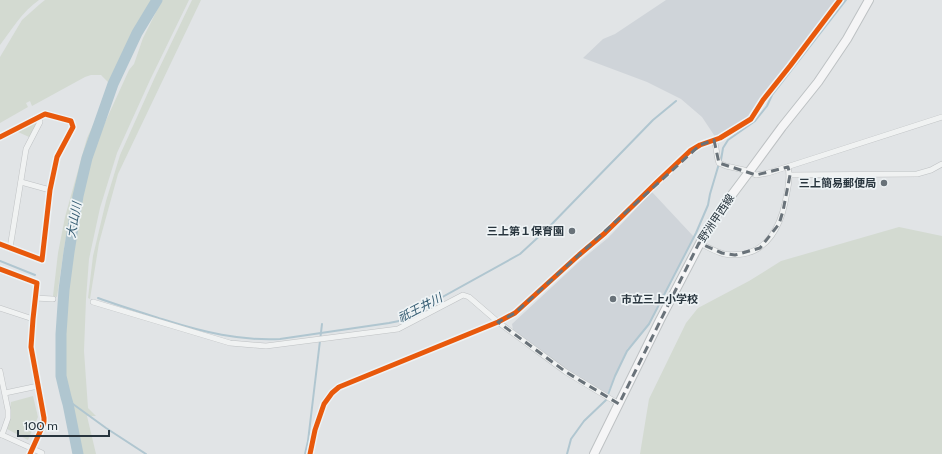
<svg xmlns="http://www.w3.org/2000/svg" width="942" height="454" font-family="Cabin,'Noto Sans JP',sans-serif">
  <rect width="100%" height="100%" fill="#e1e4e6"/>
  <!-- built -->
  <g fill="#cfd4d9">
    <path d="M 666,0 L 836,0 L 772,86 L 754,112 L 743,123 L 716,138 L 702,117 L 681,99 L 647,82 L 583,58 L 603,39 L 615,34 Z"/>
    <path d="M 652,192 L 694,237 L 650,323 L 627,349 L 607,394 L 570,372 L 513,330 L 512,324 L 580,261 L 608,238 Z"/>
  </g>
  <!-- green -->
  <g fill="#d3dad1">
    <path d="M 0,0 L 39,0 C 22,12 12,29 0,45 Z"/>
    <path d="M 45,0 L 157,0 L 93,136 L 78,183 L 65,242 L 57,297 L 53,296 L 58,253 L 65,217 L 87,138 L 110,89 L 108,82 L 101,75 L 91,75 L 85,77 L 32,106 L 30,101 L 26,103 L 28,107 L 0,123 L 0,57 L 22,20 L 40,4 Z"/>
    <path d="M 162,0 L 189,0 L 150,80 L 117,153 L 100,208 L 89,259 L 86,299 L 84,351 L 88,408 L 96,416 L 87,416 L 96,454 L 73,454 L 64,405 L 60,319 L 63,272 L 72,221 L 89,162 L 103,127 L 129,70 L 134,64 L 143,38 Z"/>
    <path d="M 192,0 L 201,0 L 118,174 L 99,243 L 90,299 L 88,298 L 93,256 L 106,201 L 120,155 L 155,77 Z"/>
    <path d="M 39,120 L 29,137 L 16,131 Z"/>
    <path d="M 899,227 L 942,236 L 942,454 L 640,454 L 649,399 L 686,323 L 698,308 L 749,281 L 781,261 Z"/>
    <path d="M 33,396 L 38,417 L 28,440 L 7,429 L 11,402 Z"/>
  </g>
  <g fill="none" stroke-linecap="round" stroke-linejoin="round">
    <!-- stream -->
    <g stroke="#b0c6d0" stroke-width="2">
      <path d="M 0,261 L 35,275"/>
      <path d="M 98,298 C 120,306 143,313 165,320 C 203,332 240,341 280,339 L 389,323 L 399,321 L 520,254 L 546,230 L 653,120 L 676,101"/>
      <path d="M 66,399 L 106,428 L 146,454"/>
      <path d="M 305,454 L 308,441 L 322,324"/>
      <path d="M 567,454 L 571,439 L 584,421 L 606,400 L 615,376 L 627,351 L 649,324 L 696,233 L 708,205 L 710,194 L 718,167 L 721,160 L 723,148 L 728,140 L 755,121 L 767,106 L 772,95 L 846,0"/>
    </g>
    <!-- river -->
    <path stroke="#b0c6d0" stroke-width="11" d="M 78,454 L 68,404 L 66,397 L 61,376 L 61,334 L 64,290 L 69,252 L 78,196 L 87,158 L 113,84 L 137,33 L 157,0"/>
    <defs>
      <g id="street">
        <path d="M 0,137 L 45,114 L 71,121 L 73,127 L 57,157 L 50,190 L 42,260 L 0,244"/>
        <path d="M 714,140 C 717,148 716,155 719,163 L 726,166 L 744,170 L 756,175 L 768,173 L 942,117"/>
        <path d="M 790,175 L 917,174 L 931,170 L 942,164"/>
        <path d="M 21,182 L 50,190"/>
        <path d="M 699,243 C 706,246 714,251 721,253 C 728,256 736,255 743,254 C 768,250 780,226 785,203 C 787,191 791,179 788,167"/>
        <path d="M 10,248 L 26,149 L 40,122 L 38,117"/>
        <path d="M 0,269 L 37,283 L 33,319 L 31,347 L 44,418 L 44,423 L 30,454"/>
        <path d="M 35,298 L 53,299"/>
        <path d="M 93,302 L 230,343 L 266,346 L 398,329 L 463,295 L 469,297 L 498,322 L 566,372 L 619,404"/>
        <path d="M 0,308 L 33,319"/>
        <path d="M 498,322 L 515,313 L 579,255 L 605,233 L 656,183 L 690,151 L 700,145 L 720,138 L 751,119 L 763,100 L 790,66 L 840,0"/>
        <path d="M 0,371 L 8,410 L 8,418 L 2,435"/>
        <path d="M 5,393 L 38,386"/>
        <path d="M 0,434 L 42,453 L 42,454"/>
      </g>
      <path id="primary" d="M 594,454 L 660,320 L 710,224 L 749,172 L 782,127 L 818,82 L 847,39 L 869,0"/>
    </defs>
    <!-- street casing -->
    <use href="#street" stroke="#bfc2c4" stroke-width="6"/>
    <!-- primary casing -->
    <use href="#primary" stroke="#bdc1c3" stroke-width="10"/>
    <!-- street -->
    <use href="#street" stroke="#f0f2f2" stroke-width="5"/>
    <!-- secondary -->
    <path stroke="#bfc3c5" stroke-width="7" d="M 310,454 L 315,430 L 324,404 L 332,393 L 339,387 L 498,322"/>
    <!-- primary -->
    <use href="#primary" stroke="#f5f5f6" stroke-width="8"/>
    <defs>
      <g id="cycleway">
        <path d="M 0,137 L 45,114 L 71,121 L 73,127 L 57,157 L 50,190 L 42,260 L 0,244"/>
        <path d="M 0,269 L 37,283 L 33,319 L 31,347 L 44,418 L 44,423 L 30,454"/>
        <path d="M 310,454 L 315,430 L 324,404 L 332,393 L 339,387 L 498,322 L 515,313 L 579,255 L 605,233 L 656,183 L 690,151 L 700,145 L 720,138 L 751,119 L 763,100 L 790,66 L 840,0"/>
      </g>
    </defs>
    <!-- cycleway casing -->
    <use href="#cycleway" stroke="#eef3f5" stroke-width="8"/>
    <!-- cycleway -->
    <use href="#cycleway" stroke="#e8590c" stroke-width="5"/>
  </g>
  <!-- marked area -->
  <path fill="none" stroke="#697279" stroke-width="3" stroke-dasharray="8 5" stroke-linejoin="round" d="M 714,140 L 719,163 L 756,175 L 788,167 L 790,175 L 783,211 L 779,224 L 760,248 L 735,255 L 722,253 L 699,243 L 619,404 L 566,372 L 498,322 L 515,313 L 700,145 Z"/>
  <!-- markers -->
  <g fill="#697279" stroke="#eef3f5" stroke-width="1.5">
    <circle cx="884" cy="183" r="4"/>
    <circle cx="572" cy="231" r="4"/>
    <circle cx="613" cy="299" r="4"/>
  </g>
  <g text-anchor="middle" stroke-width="3.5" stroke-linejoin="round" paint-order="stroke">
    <!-- poi labels -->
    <g font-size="11" font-weight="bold" fill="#28353e" stroke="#eef3f5" text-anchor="end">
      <text x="876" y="187">三上簡易郵便局</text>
      <text x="564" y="235">三上第１保育園</text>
      <text x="621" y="303" text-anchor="start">市立三上小学校</text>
    </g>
    <!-- street labels -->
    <g font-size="11" fill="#28353e" stroke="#eef3f5">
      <text transform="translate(716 218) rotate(-56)" y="4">野洲甲西線</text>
    </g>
    <!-- water labels -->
    <g font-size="12" font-style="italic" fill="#345b71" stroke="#eef3f5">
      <text transform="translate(74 220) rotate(-80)" y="4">大山川</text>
      <text transform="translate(420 308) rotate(-27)" y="4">祇王井川</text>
    </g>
  </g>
  <!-- scale -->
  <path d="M18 430v6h91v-6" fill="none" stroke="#28353e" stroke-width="2"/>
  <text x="24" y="430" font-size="12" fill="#28353e" stroke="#eef3f5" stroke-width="3" paint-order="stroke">100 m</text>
</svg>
